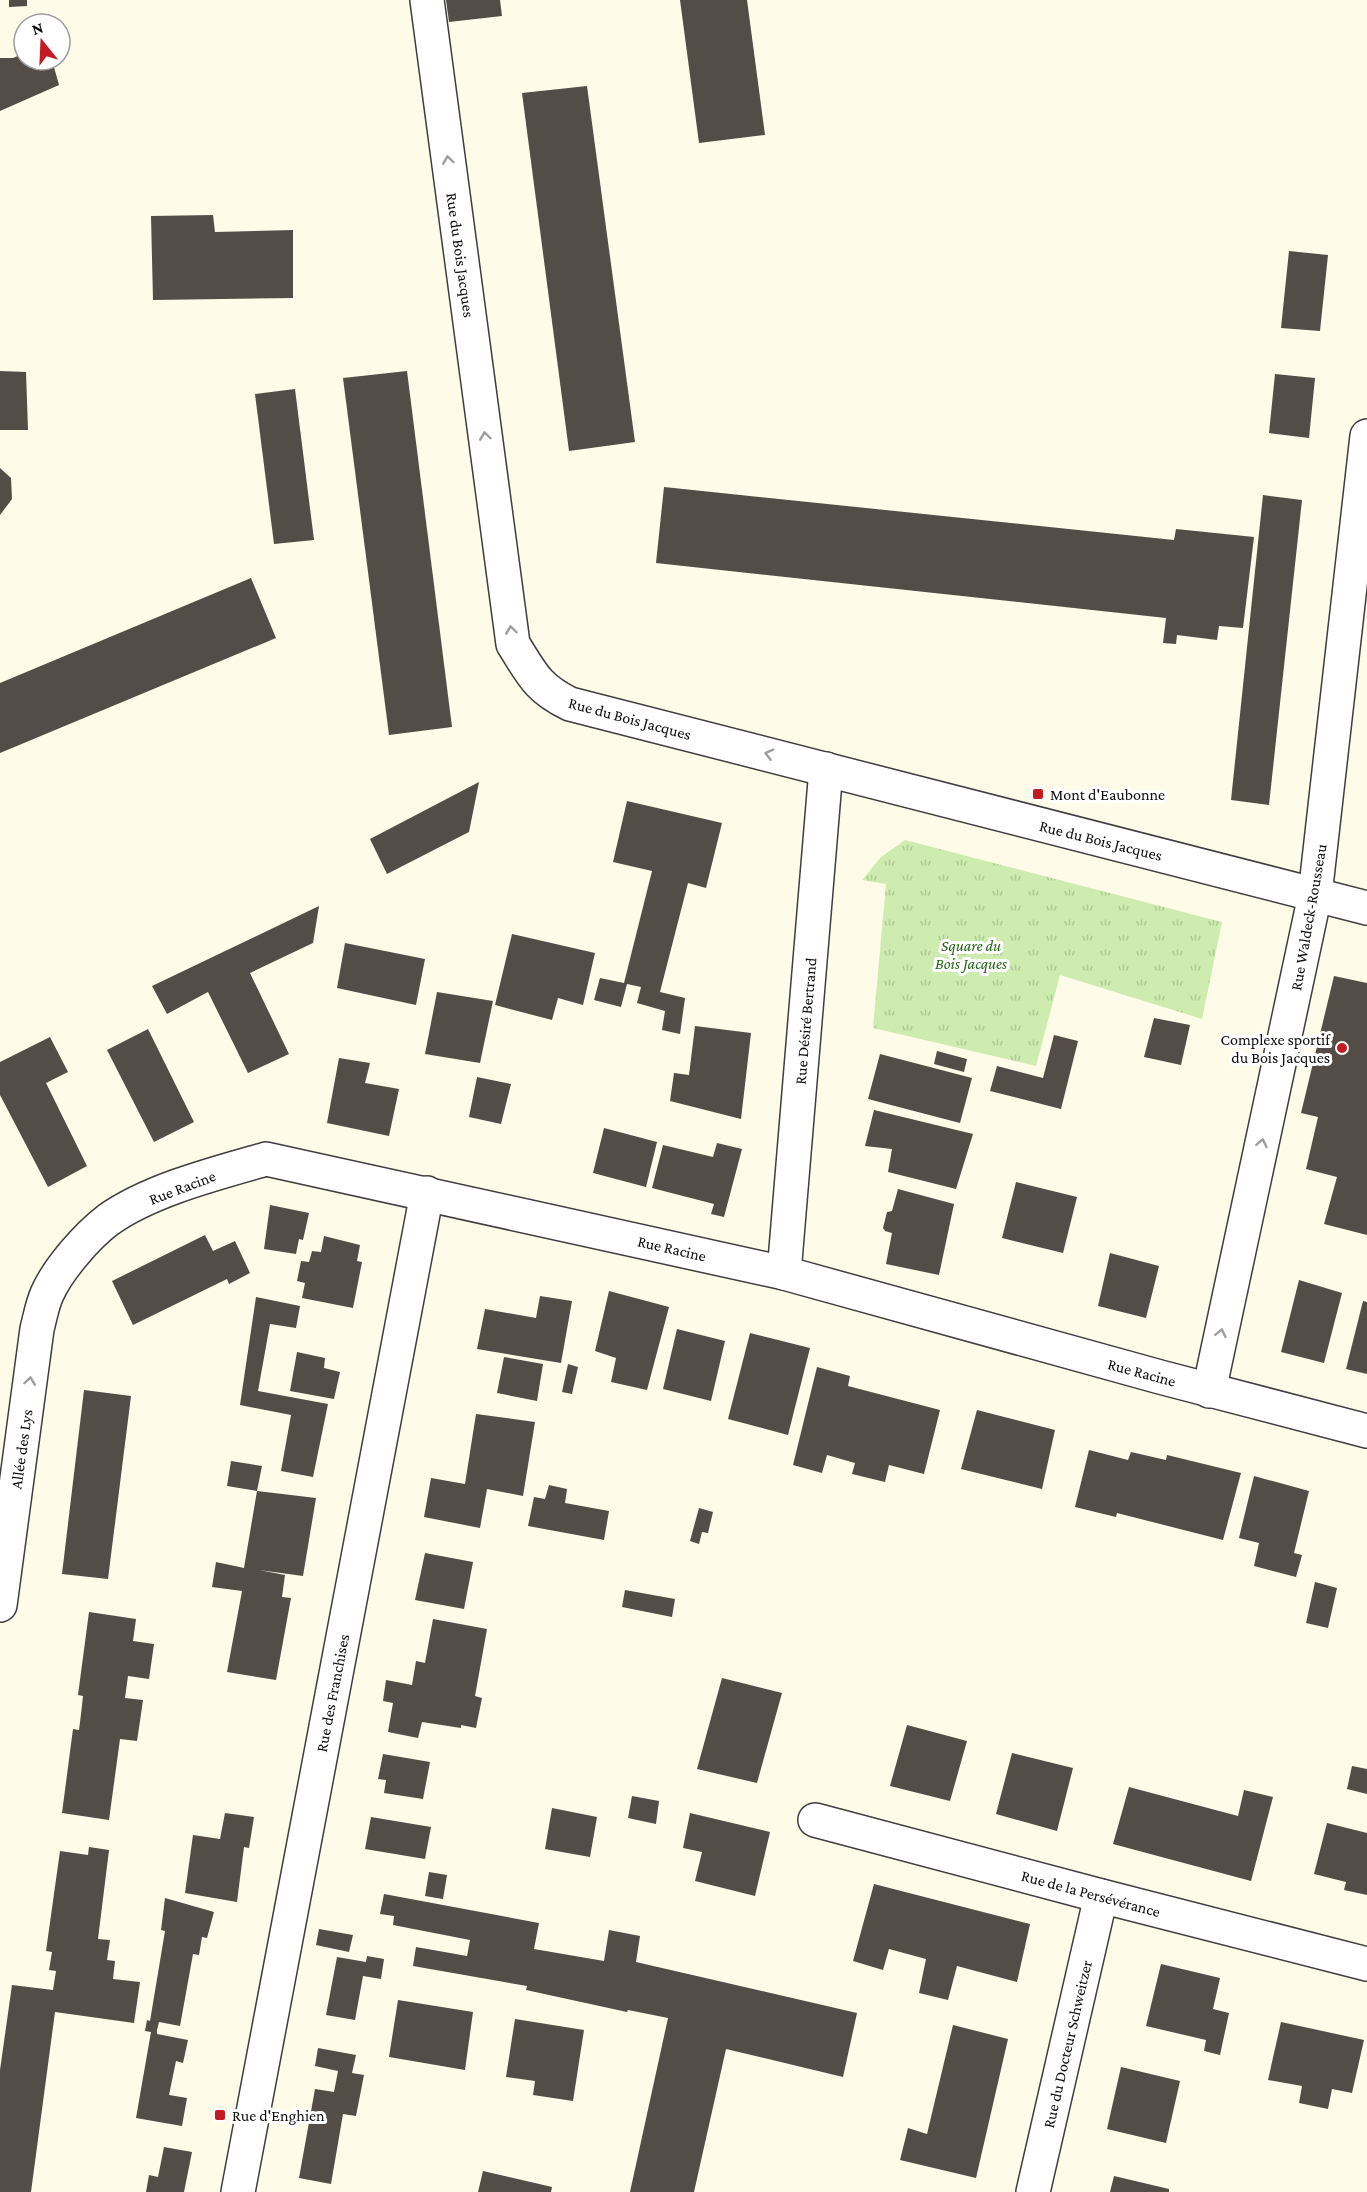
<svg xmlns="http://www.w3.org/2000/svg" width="1367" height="2192" font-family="'Crimson Pro',serif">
  <defs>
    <pattern id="grass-tufts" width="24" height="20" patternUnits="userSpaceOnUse" patternTransform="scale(1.5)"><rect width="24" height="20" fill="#ceebb0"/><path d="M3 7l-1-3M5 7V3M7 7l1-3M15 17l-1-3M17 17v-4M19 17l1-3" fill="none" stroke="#b0c896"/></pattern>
  </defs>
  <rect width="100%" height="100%" fill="#fffbe9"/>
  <!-- grass -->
  <path fill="url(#grass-tufts)" d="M 905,840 L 1222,922 L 1202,1019 L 1060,975 L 1036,1066 L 873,1028 L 886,884 L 862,880 L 881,857 Z"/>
  <!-- building -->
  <g fill="#544c47">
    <path d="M 9,0 L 27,0 L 27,6 L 9,7 Z"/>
    <path d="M 446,0 L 500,0 L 502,16 L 449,22 Z"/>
    <path d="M 680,0 L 747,0 L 765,135 L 699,143 Z"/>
    <path d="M 24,53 L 24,60 L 52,60 L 59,85 L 0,111 L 0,58 L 13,58 Z"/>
    <path d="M 587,86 L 635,442 L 569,451 L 522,93 Z"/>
    <path d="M 213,215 L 215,232 L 293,230 L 293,298 L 153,300 L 151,216 Z"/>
    <path d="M 1289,251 L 1328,255 L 1320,331 L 1281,328 Z"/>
    <path d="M 0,371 L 26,372 L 28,430 L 0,430 Z"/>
    <path d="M 407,371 L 452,727 L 389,735 L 343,378 Z"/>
    <path d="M 1275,374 L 1315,378 L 1309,438 L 1269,433 Z"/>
    <path d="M 295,389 L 314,540 L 274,544 L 255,394 Z"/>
    <path d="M 0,468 L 11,478 L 12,499 L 0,515 Z"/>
    <path d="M 664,487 L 1174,540 L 1176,529 L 1254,537 L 1243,628 L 1219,626 L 1217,640 L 1177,635 L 1176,644 L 1163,643 L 1166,618 L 656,563 Z"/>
    <path d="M 1263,495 L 1302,500 L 1269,805 L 1231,800 Z"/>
    <path d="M 251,578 L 276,638 L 0,753 L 0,683 Z"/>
    <path d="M 479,782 L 469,832 L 387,874 L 370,839 Z"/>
    <path d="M 627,801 L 722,823 L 706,888 L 688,883 L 660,992 L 685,998 L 680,1034 L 662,1030 L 665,1011 L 637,1003 L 641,987 L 627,984 L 621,1007 L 594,1000 L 600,978 L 624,983 L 652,871 L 613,862 Z"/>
    <path d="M 319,906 L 313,943 L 250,973 L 289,1054 L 248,1073 L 208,992 L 167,1014 L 152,986 Z"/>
    <path d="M 512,934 L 595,953 L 583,1005 L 558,998 L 552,1020 L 495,1005 Z"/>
    <path d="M 345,943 L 425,959 L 416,1005 L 337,988 Z"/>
    <path d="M 1334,976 L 1367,983 L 1367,1235 L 1324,1224 L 1337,1177 L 1306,1169 L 1318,1117 L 1301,1113 Z"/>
    <path d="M 437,992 L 493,1001 L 480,1063 L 425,1054 Z"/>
    <path d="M 1154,1018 L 1190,1025 L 1181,1065 L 1144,1057 Z"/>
    <path d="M 695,1026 L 751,1033 L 741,1119 L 670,1101 L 674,1073 L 689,1075 Z"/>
    <path d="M 148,1029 L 194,1122 L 154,1142 L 107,1050 Z"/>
    <path d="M 1054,1035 L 1078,1041 L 1061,1109 L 990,1091 L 997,1066 L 1043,1078 Z"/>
    <path d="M 50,1037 L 68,1072 L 46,1083 L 87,1166 L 48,1187 L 0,1095 L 0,1062 Z"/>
    <path d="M 937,1051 L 967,1059 L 964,1072 L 934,1064 Z"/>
    <path d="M 880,1054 L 972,1078 L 960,1123 L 868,1099 Z"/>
    <path d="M 339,1058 L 370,1063 L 365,1083 L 399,1089 L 389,1136 L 327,1123 Z"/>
    <path d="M 477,1077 L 511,1084 L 501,1124 L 469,1117 Z"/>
    <path d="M 874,1110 L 973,1134 L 956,1189 L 888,1172 L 892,1149 L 865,1146 Z"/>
    <path d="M 604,1128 L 657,1142 L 646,1187 L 593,1173 Z"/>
    <path d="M 717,1143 L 742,1149 L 724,1217 L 711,1214 L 714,1204 L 652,1188 L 663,1145 L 713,1157 Z"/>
    <path d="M 1016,1182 L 1077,1197 L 1063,1253 L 1002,1238 Z"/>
    <path d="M 898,1189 L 954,1204 L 939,1275 L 886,1264 L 892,1233 L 885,1231 L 883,1228 L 887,1212 L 892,1211 Z"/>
    <path d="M 270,1205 L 309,1213 L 303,1240 L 299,1239 L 296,1254 L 264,1249 Z"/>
    <path d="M 205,1235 L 213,1251 L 235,1241 L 250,1273 L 229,1284 L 227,1279 L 133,1325 L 112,1281 Z"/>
    <path d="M 324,1236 L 360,1245 L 357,1261 L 362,1262 L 353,1308 L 302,1298 L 305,1283 L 297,1281 L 301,1261 L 309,1262 L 312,1251 L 321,1252 Z"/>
    <path d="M 1110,1253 L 1159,1266 L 1146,1318 L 1098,1306 Z"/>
    <path d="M 1299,1280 L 1342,1293 L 1324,1363 L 1281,1352 Z"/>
    <path d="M 609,1291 L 669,1307 L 647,1390 L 611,1382 L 616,1358 L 595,1351 Z"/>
    <path d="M 540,1296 L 572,1301 L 561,1363 L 477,1349 L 485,1309 L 536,1318 Z"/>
    <path d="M 256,1297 L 300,1306 L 296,1328 L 270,1324 L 258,1391 L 328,1404 L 313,1477 L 281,1471 L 291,1415 L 240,1405 Z"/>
    <path d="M 1363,1301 L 1367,1302 L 1367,1374 L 1346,1369 Z"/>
    <path d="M 677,1329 L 725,1341 L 711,1401 L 663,1389 Z"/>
    <path d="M 750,1333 L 810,1348 L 788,1435 L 728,1419 Z"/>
    <path d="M 297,1352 L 325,1358 L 324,1368 L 340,1372 L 334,1399 L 290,1391 Z"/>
    <path d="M 504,1357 L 543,1364 L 537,1401 L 497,1393 Z"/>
    <path d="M 568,1364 L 578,1367 L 572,1394 L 562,1392 Z"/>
    <path d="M 817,1367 L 850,1376 L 848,1386 L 940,1410 L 924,1474 L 889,1465 L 885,1482 L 852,1474 L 855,1463 L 827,1455 L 822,1473 L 793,1465 Z"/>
    <path d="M 84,1390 L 131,1396 L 108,1579 L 62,1574 Z"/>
    <path d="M 977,1410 L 1055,1430 L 1042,1489 L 961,1469 Z"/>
    <path d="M 476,1414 L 535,1422 L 523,1496 L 487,1489 L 480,1528 L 424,1517 L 431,1478 L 465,1484 Z"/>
    <path d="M 1089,1450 L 1128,1460 L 1131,1452 L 1166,1460 L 1167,1455 L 1241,1473 L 1223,1540 L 1117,1513 L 1116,1517 L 1075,1507 Z"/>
    <path d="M 231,1461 L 262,1466 L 257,1491 L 227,1486 Z"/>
    <path d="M 1254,1476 L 1309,1491 L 1294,1553 L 1302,1555 L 1296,1577 L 1254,1566 L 1259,1543 L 1239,1538 Z"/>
    <path d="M 549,1485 L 567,1489 L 565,1503 L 609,1511 L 604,1540 L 528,1526 L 534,1497 L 545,1499 Z"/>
    <path d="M 257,1491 L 316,1498 L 303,1576 L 259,1570 L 285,1575 L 282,1597 L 291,1598 L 276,1680 L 227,1672 L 242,1591 L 212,1587 L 216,1562 L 244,1568 Z"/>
    <path d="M 699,1508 L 713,1512 L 708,1533 L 702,1532 L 699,1544 L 690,1541 Z"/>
    <path d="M 425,1553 L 473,1562 L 464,1609 L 415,1600 Z"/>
    <path d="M 1315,1582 L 1337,1588 L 1328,1628 L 1306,1623 Z"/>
    <path d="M 625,1590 L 675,1599 L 672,1617 L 622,1607 Z"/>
    <path d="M 89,1612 L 136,1619 L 133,1641 L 154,1644 L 149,1679 L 128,1676 L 125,1698 L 143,1700 L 140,1721 L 137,1741 L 120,1739 L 109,1820 L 62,1813 L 73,1729 L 79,1730 L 81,1714 L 83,1696 L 78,1695 Z"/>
    <path d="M 433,1619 L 487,1629 L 475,1696 L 482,1698 L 476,1728 L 461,1725 L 461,1728 L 422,1722 L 418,1738 L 388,1732 L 393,1703 L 383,1701 L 386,1680 L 412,1685 L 416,1661 L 425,1663 Z"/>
    <path d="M 722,1678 L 782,1693 L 757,1783 L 697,1769 Z"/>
    <path d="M 907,1725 L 967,1741 L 950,1801 L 890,1786 Z"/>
    <path d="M 1012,1753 L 1073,1768 L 1057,1831 L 996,1814 Z"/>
    <path d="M 383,1754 L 430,1762 L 423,1799 L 384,1793 L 386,1780 L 378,1779 Z"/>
    <path d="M 1352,1766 L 1367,1769 L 1367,1794 L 1347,1789 Z"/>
    <path d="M 1129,1787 L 1238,1816 L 1244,1790 L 1273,1797 L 1251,1881 L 1113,1844 Z"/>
    <path d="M 632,1796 L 659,1801 L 656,1824 L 628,1818 Z"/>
    <path d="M 552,1808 L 597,1817 L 590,1857 L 545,1849 Z"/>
    <path d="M 225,1813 L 254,1817 L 249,1848 L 244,1847 L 237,1902 L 185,1893 L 193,1835 L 220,1839 Z"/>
    <path d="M 690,1813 L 770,1832 L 755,1896 L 695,1881 L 702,1852 L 683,1848 Z"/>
    <path d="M 371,1817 L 431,1827 L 425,1859 L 365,1849 Z"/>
    <path d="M 1327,1823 L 1367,1833 L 1367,1895 L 1344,1890 L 1346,1882 L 1314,1874 Z"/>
    <path d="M 89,1847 L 109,1850 L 98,1939 L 110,1940 L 107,1960 L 115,1961 L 113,1979 L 140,1982 L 134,2023 L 55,2012 L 31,2192 L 0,2192 L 0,2070 L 12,1985 L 53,1990 L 56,1971 L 49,1970 L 52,1952 L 46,1951 L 60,1851 L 88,1855 Z"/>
    <path d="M 429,1872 L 447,1875 L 443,1899 L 425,1896 Z"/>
    <path d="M 874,1884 L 1030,1924 L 1017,1982 L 957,1966 L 948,2000 L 919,1993 L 926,1959 L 889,1949 L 883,1970 L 853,1961 Z"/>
    <path d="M 384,1894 L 539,1923 L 534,1949 L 604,1961 L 609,1930 L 640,1936 L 636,1962 L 857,2013 L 843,2077 L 726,2049 L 694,2192 L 630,2192 L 668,2018 L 628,2010 L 627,2012 L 526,1990 L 527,1986 L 413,1966 L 416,1947 L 467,1956 L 470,1940 L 393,1925 L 394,1916 L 380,1914 Z"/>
    <path d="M 165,1898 L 214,1912 L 207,1938 L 202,1937 L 199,1955 L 193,1954 L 180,2026 L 159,2022 L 157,2030 L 157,2034 L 188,2040 L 183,2063 L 176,2061 L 169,2095 L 187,2098 L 182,2126 L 136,2118 L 151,2032 L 145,2031 L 147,2020 L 150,2021 L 165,1931 L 161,1930 Z"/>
    <path d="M 319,1929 L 353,1935 L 349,1952 L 316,1945 Z"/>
    <path d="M 367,1956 L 384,1959 L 381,1979 L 363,1976 L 355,2020 L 326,2015 L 337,1957 L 366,1962 Z"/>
    <path d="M 1161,1964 L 1220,1978 L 1213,2009 L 1229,2013 L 1220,2055 L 1204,2051 L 1206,2040 L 1146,2026 Z"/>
    <path d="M 398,2000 L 473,2012 L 465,2070 L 389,2057 Z"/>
    <path d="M 515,2019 L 584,2030 L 573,2101 L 533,2095 L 535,2081 L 506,2077 Z"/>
    <path d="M 1281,2022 L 1364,2040 L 1352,2093 L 1332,2089 L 1328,2109 L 1299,2103 L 1302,2086 L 1268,2080 Z"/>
    <path d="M 953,2025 L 1008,2039 L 976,2178 L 900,2160 L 908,2128 L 927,2134 Z"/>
    <path d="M 318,2048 L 356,2055 L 352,2073 L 364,2075 L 356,2116 L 343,2114 L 331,2184 L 299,2178 L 315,2089 L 334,2092 L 338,2071 L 315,2066 Z"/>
    <path d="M 1121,2067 L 1180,2081 L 1166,2143 L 1107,2129 Z"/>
    <path d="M 164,2147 L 192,2152 L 184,2192 L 146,2192 L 149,2175 L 158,2177 Z"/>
    <path d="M 483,2171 L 552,2187 L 551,2192 L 478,2192 Z"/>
    <path d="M 1114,2176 L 1169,2189 L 1169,2192 L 1110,2192 Z"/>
  </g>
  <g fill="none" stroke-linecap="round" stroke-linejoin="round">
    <defs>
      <g id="minor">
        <path d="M 427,0 L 513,644 C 532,674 537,688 570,704 L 1367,908"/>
        <path d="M 784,1273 L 826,769"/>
        <path d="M 1209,1391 L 1315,895 L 1367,436"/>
        <path d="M 0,1605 L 37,1329 C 40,1318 42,1305 47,1294 C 58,1269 87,1236 108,1220 C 150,1190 217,1173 266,1159 L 784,1273 L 1160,1377 L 1367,1431"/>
        <path d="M 815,1820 L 1101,1896 L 1367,1964"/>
        <path d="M 238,2192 L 427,1193"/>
        <path d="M 1033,2192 L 1101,1896"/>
      </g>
    </defs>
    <!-- minor casing -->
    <use href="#minor" stroke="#3e3e3e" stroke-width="36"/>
    <!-- minor -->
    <use href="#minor" stroke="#fff" stroke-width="33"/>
  </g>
  <!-- one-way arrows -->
  <defs><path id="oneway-chevron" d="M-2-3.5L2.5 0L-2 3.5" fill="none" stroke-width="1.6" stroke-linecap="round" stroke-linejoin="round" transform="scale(1.5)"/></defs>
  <g stroke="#9d9d9d">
    <use href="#oneway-chevron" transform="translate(448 160) rotate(-98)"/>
    <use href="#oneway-chevron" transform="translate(485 436) rotate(-98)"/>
    <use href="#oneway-chevron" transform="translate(511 630) rotate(-98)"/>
    <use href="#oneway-chevron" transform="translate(769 754) rotate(-166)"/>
    <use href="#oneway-chevron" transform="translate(1262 1143) rotate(-78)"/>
    <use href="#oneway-chevron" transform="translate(1221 1333) rotate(-78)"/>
    <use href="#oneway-chevron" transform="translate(30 1381) rotate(-82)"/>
  </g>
  <!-- markers -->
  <g fill="#c31b21" stroke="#fff" stroke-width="2">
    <rect x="1032" y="788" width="12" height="12" rx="3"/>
    <circle cx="1342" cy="1048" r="6"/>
    <rect x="214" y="2109" width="12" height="12" rx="3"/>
  </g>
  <g text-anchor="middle" stroke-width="6" stroke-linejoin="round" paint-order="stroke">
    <!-- street labels -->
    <g font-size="16" fill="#0b0b0b" stroke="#fff">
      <text transform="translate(461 255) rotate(82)" y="6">Rue du Bois Jacques</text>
      <text transform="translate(630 718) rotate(15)" y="6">Rue du Bois Jacques</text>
      <text transform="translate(1101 840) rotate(14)" y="6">Rue du Bois Jacques</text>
      <text transform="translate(1308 917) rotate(-80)" y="6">Rue Waldeck-Rousseau</text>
      <text transform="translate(805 1021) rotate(-85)" y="6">Rue Désiré Bertrand</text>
      <text transform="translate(182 1187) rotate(-21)" y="6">Rue Racine</text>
      <text transform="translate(672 1248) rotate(13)" y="6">Rue Racine</text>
      <text transform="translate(1142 1372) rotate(15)" y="6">Rue Racine</text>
      <text transform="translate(21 1449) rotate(-82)" y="6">Allée des Lys</text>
      <text transform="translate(332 1693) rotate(-79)" y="6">Rue des Franchises</text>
      <text transform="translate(1091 1893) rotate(15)" y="6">Rue de la Persévérance</text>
      <text transform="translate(1067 2044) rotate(-77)" y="6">Rue du Docteur Schweitzer</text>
    </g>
    <!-- poi labels -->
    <g font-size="16" fill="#0b0b0b" stroke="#fff" text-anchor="start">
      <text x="1050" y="800">Mont d'Eaubonne</text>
      <text x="1330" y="1045" text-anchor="end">Complexe sportif<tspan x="1330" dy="18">du Bois Jacques</tspan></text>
      <text x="232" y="2121">Rue d'Enghien</text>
    </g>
    <!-- park labels -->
    <g font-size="16" font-style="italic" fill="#276618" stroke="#fff">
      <text x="971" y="951">Square du<tspan x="971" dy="18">Bois Jacques</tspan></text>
    </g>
  </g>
  <!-- north arrow -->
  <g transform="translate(42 42) rotate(342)"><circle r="28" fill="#ffffff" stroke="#9d9d9d" stroke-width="1.5"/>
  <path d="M0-4.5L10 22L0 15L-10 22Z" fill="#c31b21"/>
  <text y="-9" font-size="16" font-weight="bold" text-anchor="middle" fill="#0b0b0b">N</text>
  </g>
</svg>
